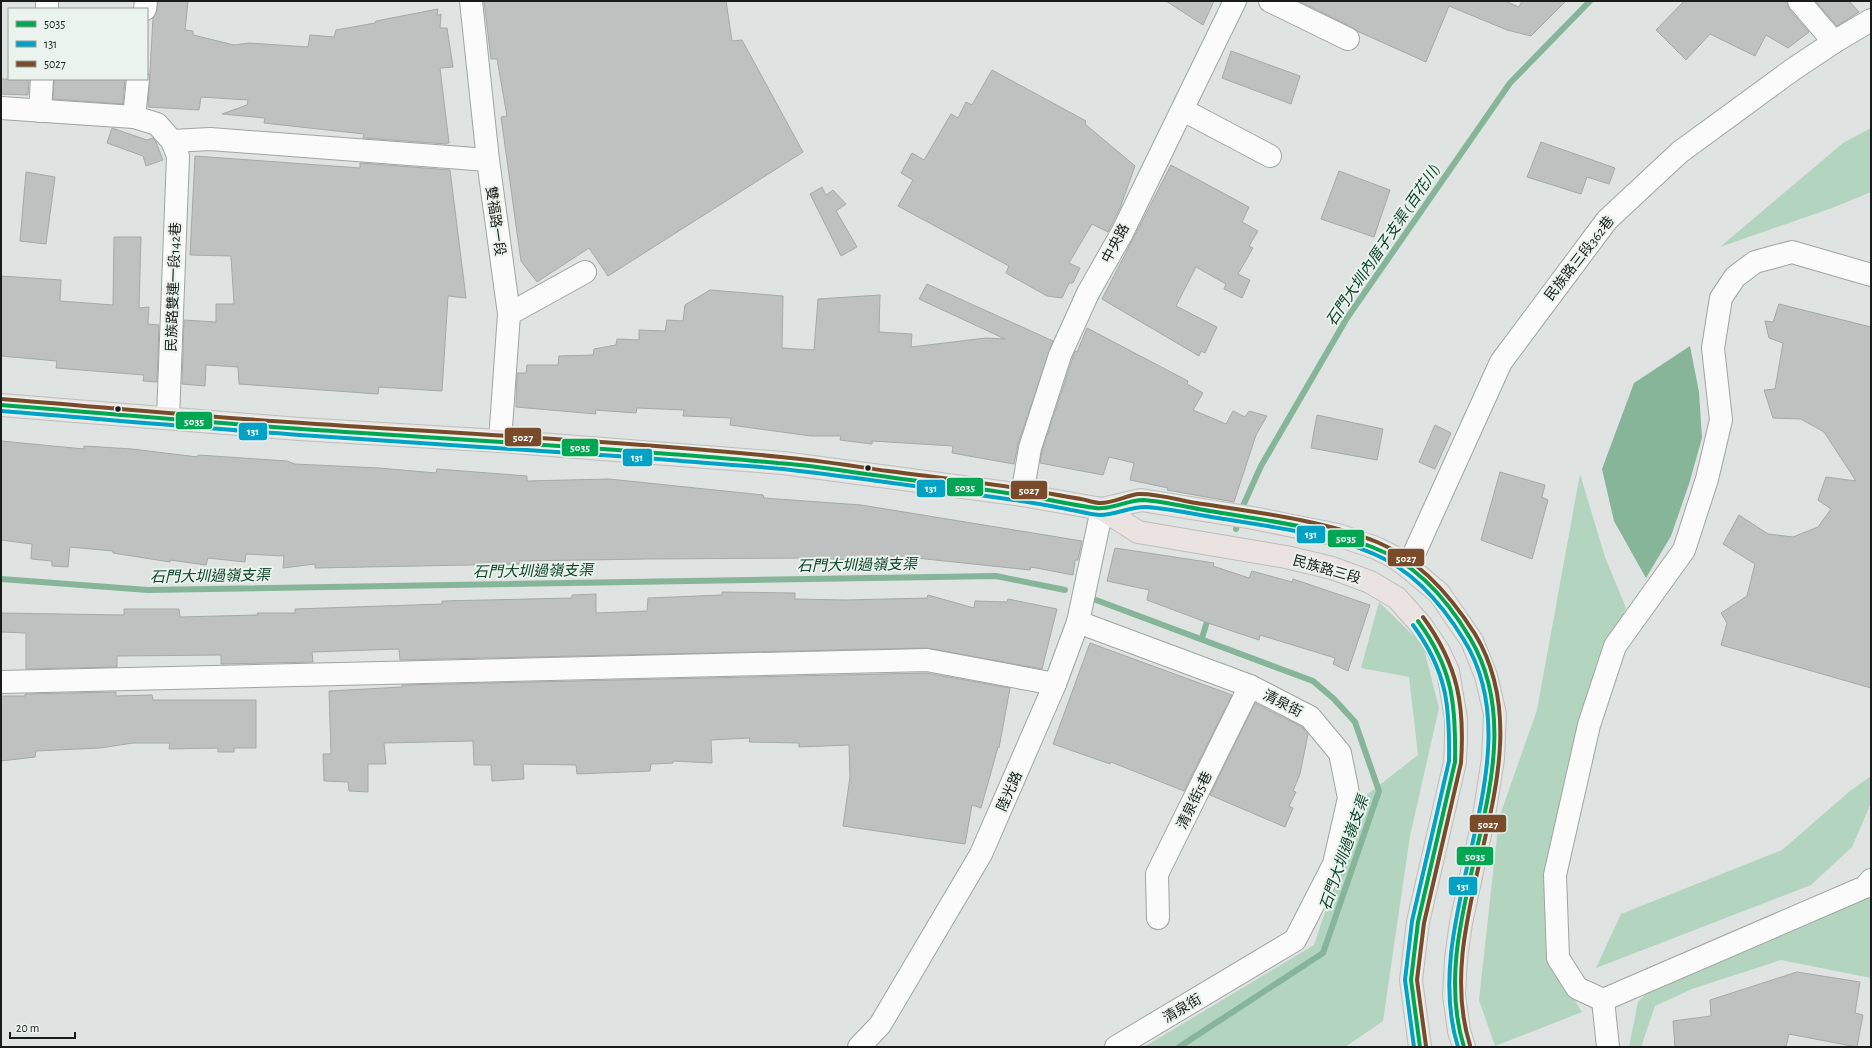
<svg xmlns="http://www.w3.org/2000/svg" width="1872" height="1048" font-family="'Alegreya Sans','Noto Sans TC',sans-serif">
  <rect width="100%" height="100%" fill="#dfe3e1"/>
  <!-- green -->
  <g fill="#b3d5c0">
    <path d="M 1871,128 L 1871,192 L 1832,208 L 1720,247 L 1843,143 Z"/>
    <path d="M 1580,474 L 1605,557 L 1626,608 L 1581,714 L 1544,879 L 1548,957 L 1582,1012 L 1495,1046 L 1479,1000 L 1499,818 L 1537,710 Z"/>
    <path d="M 1379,602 L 1423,645 L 1439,708 L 1410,836 L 1383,1021 L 1345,1047 L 1144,1047 L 1314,945 L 1364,797 L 1418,755 L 1409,677 L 1361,668 Z"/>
    <path d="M 1871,776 L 1871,803 L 1852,847 L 1811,885 L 1596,968 L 1621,914 L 1782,850 L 1850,791 Z"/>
    <path d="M 1871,897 L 1871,978 L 1781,960 L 1692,989 L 1655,1006 L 1641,1047 L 1629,1047 L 1638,1002 L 1658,982 L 1766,941 Z"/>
  </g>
  <!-- water -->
  <path fill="#86b599" d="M 1690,346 L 1699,392 L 1702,438 L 1689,484 L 1671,536 L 1646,578 L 1614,521 L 1602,469 L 1634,383 Z"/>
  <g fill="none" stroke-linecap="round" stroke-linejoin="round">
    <!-- stream -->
    <g stroke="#86b599" stroke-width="6">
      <path d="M 1236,529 L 1242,508 L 1261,466 L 1347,318 L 1510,83 L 1590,1"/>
      <path d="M 1,579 L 148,590 L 996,576 L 1065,590"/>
      <path d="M 1088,597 L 1313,681 L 1334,699 L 1355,722 L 1379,791 L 1323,953 L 1179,1047"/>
      <path d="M 1202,638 L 1209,615"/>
    </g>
  </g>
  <!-- building -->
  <g fill="#bec1bf" stroke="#a6a9a7">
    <path d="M 158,1 L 188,1 L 185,30 L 193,31 L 193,35 L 234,45 L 249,43 L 308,47 L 310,35 L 334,37 L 336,30 L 375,23 L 376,21 L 438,9 L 437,16 L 441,14 L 440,28 L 447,28 L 453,67 L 440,68 L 449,143 L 447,143 L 447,144 L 363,138 L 364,134 L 264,123 L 265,118 L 222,114 L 247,105 L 248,100 L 201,97 L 199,110 L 148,107 L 153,18 L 157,11 Z"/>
    <path d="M 484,1 L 726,1 L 732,41 L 742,40 L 803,152 L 608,276 L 589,248 L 537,282 L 521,261 L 501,117 L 507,116 L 497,59 L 491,59 Z"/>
    <path d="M 1166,1 L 1214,1 L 1203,25 Z"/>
    <path d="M 1299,1 L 1505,1 L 1519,7 L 1522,1 L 1566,1 L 1531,36 L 1507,30 L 1449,6 L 1426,62 L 1359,32 L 1353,28 Z"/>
    <path d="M 1684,1 L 1787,1 L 1789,9 L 1809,32 L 1788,48 L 1766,35 L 1755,56 L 1710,34 L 1686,60 L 1656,30 Z"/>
    <path d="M 1815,1 L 1849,1 L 1859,12 L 1837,26 Z"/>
    <path d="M 1231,51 L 1300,76 L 1291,104 L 1222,78 Z"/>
    <path d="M 992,70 L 1086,121 L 1085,124 L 1135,166 L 1120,208 L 1108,232 L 1092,224 L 1069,263 L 1080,268 L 1073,283 L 1069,283 L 1062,298 L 1047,296 L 1006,273 L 1009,266 L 898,206 L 913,180 L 901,173 L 912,153 L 924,160 L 951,114 L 958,118 L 966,102 L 972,105 Z"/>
    <path d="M 1,79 L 29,79 L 28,95 L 1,94 Z"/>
    <path d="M 54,79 L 125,79 L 123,104 L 53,99 Z"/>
    <path d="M 112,128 L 147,140 L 153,138 L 156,142 L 163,160 L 146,166 L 143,156 L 107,143 Z"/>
    <path d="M 1541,142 L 1615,168 L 1609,184 L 1587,177 L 1581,194 L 1527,177 Z"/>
    <path d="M 195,156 L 360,168 L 360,163 L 450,170 L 466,298 L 448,296 L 442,391 L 379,387 L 378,394 L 239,384 L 238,367 L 206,365 L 205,386 L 182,384 L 184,320 L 216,322 L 216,304 L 234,304 L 231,256 L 190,255 Z"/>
    <path d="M 1171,165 L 1249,207 L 1242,222 L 1258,231 L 1249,246 L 1253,248 L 1238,274 L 1250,280 L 1242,298 L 1224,289 L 1226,284 L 1196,267 L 1176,306 L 1217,327 L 1205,353 L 1201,351 L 1199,356 L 1102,299 Z"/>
    <path d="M 1339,171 L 1390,190 L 1374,237 L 1321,219 Z"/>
    <path d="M 26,172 L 55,177 L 46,244 L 20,241 Z"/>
    <path d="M 822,187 L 826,195 L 833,190 L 846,204 L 836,211 L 857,247 L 841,256 L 810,194 Z"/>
    <path d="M 114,237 L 141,237 L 139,308 L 149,307 L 148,324 L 159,325 L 157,382 L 143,381 L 144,375 L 56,368 L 57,361 L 1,356 L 1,276 L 61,280 L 60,301 L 113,305 Z"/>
    <path d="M 927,284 L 1053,341 L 1018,444 L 1014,464 L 952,453 L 953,446 L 872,441 L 872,444 L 840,440 L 841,436 L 811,436 L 730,425 L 731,418 L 683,416 L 684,410 L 637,408 L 636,413 L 595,410 L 596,414 L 516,407 L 517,373 L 526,373 L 527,365 L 558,365 L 559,356 L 593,355 L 594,349 L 616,345 L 617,339 L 639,340 L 639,330 L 665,331 L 667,320 L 683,321 L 685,305 L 710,290 L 783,296 L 782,348 L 814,350 L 818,299 L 880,295 L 879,332 L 912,334 L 911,347 L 986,338 L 1005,339 L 919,299 Z"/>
    <path d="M 1779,304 L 1871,327 L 1871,688 L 1721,645 L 1727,623 L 1721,613 L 1747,596 L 1755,564 L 1723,544 L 1739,515 L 1768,534 L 1793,537 L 1818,527 L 1831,509 L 1818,500 L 1826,477 L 1856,481 L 1824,432 L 1801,419 L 1773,418 L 1764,390 L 1775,389 L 1783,343 L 1769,338 L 1765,321 L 1773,322 Z"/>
    <path d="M 1087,328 L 1188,381 L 1187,384 L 1203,393 L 1193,410 L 1226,424 L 1233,411 L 1245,417 L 1249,411 L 1267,416 L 1256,435 L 1234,502 L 1167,490 L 1168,488 L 1130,480 L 1134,463 L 1109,457 L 1103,475 L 1040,463 L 1042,451 L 1072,360 L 1075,351 L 1077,352 Z"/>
    <path d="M 1317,415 L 1383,429 L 1377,460 L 1311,448 Z"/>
    <path d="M 1435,425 L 1451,433 L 1435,469 L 1419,462 Z"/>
    <path d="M 1,441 L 84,449 L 84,446 L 132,449 L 198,457 L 198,455 L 287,461 L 295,464 L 379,468 L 436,473 L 437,469 L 527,476 L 527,481 L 609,479 L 763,495 L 764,498 L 861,505 L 1082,541 L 1078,560 L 1075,560 L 1073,575 L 1031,567 L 1030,570 L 916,558 L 916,563 L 811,558 L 647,559 L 519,561 L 519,564 L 315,568 L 315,564 L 283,568 L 284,556 L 246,554 L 245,562 L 208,558 L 206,565 L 170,560 L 170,562 L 113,553 L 113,551 L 70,547 L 68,567 L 52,566 L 52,561 L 31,559 L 32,544 L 1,540 Z"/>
    <path d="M 1500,472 L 1545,485 L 1542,497 L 1548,500 L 1532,559 L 1481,540 Z"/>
    <path d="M 1115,548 L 1214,563 L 1213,566 L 1249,578 L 1252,571 L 1292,582 L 1293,579 L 1370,605 L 1348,671 L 1333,664 L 1335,658 L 1260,635 L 1259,640 L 1211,624 L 1147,600 L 1149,590 L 1107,581 Z"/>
    <path d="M 722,592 L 795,593 L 795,599 L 846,600 L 927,598 L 928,595 L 974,608 L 975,601 L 1007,602 L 1008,599 L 1057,609 L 1042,669 L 927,648 L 400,660 L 399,649 L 312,652 L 313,662 L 221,664 L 221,655 L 117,656 L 117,667 L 26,669 L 26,633 L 1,632 L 1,613 L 124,615 L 124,609 L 179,609 L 180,617 L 258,615 L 257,613 L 295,613 L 295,609 L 442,604 L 442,601 L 572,598 L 572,595 L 596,594 L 596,613 L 647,611 L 648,598 L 722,595 Z"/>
    <path d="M 1090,643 L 1232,695 L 1184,791 L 1111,762 L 1110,764 L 1053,744 Z"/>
    <path d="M 926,673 L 1010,688 L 999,748 L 998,747 L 981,808 L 972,805 L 965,844 L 843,826 L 850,777 L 849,745 L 799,747 L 799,743 L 749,742 L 750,738 L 711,740 L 712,763 L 673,761 L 673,763 L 651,764 L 650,771 L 577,774 L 576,765 L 523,764 L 524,779 L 492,781 L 491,765 L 474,765 L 473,741 L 384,743 L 386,764 L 368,764 L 368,792 L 349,791 L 348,782 L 324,781 L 323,754 L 331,754 L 329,691 L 402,687 L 402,685 Z"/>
    <path d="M 116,692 L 116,696 L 152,695 L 153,700 L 256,700 L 256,748 L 234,748 L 234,752 L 218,752 L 218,748 L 169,749 L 170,743 L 133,743 L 100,748 L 36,751 L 35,757 L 1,761 L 1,696 L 25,696 L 25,694 Z"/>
    <path d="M 1255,703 L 1302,727 L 1308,734 L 1300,774 L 1293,791 L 1296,792 L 1289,806 L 1293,808 L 1285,827 L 1210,795 Z"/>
    <path d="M 1797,972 L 1860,982 L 1855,1013 L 1863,1015 L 1857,1047 L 1789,1034 L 1786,1047 L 1675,1047 L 1673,1021 L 1711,1016 L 1710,1000 Z"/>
  </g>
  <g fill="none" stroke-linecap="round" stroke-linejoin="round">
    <defs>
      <g id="minor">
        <path d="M 471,1 L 488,160 L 509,314 L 500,441"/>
        <path d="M 1270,1 L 1348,39"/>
        <path d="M 1799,1 L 1834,42"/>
        <path d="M 47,9 L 47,1"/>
        <path d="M 145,9 L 146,1"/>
        <path d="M 1,108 L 134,117 L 157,124 L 172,141 L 178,156 L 168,418"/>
        <path d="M 1183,110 L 1270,156"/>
        <path d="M 40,111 L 42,79"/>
        <path d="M 134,117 L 138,79"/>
        <path d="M 172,141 L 210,139 L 488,160"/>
        <path d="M 1871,275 L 1792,252 L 1755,262 L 1735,277 L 1721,298 L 1713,348 L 1721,420 L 1707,479 L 1684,550 L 1615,646 L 1589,725 L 1555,875 L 1558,958 L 1577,988 L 1603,1000 L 1865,887 L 1871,880"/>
        <path d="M 509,314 L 585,272"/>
        <path d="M 1022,495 L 1030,448 L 1060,355 L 1088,293 L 1122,233 L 1235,1"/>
        <path d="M 1408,567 L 1501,362 L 1607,220 L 1680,152 L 1792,70 L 1834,42 L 1871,20"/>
        <path d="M 1078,622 L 1250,686 L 1310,717 L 1340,753 L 1349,798 L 1334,864 L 1295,940 L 1116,1047"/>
        <path d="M 1,682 L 927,660 L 1055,684"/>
        <path d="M 1158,918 L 1157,874 L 1250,686"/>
        <path d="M 1603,1000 L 1608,1047"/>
        <path d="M 859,1047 L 880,1025 L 981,854 L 1055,684 L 1078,622 L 1102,509"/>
      </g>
      <g id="major">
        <path d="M 1,405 L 299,429 L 500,441 L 783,463 L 1022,495 L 1102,509 L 1141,500 L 1253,518 L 1338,535 L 1376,548 L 1394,557 L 1408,567 L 1439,593 L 1472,641 L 1486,676 L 1495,714 L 1493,759 L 1484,816 L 1461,923 L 1456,958 L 1454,995 L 1459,1031 L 1464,1047"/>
        <path d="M 1102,509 L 1138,532 L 1286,557 L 1332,568 L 1370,582 L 1397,598 L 1421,625 L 1438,650 L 1448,671 L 1456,719 L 1456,740 L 1455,762 L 1418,922 L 1411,980 L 1420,1047"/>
      </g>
    </defs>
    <!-- minor casing -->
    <use href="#minor" stroke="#a0a4a2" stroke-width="24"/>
    <!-- major casing -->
    <use href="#major" stroke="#bdbfbe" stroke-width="24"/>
    <!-- minor -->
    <use href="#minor" stroke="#fafbfa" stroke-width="22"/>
    <!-- major -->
    <use href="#major" stroke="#eae3e2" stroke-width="22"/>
    <defs>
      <g id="bus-1">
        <path d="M 1,405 C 101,413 201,422 302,429 C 460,440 619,448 778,463 C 810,465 842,471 874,475 C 922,482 971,487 1019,495 C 1045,498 1070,505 1096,508 C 1112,510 1127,500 1143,500 C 1162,501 1191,508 1210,511 C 1264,520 1321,527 1372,547 C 1415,563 1447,599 1470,638 C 1544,763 1422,914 1464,1047"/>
        <path d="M 1418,621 C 1453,669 1456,704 1455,762 L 1418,922 L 1411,980 L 1420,1047"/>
      </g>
      <g id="bus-2">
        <path d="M 1,411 C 101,419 200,428 300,435 C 420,443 539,450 658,459 C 700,463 742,465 783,469 C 860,478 937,489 1014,500 C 1033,503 1052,506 1071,510 C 1080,511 1091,515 1100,515 C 1116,515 1131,506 1147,507 C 1173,509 1198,515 1224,519 C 1273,527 1329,534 1374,554 C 1414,571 1442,604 1464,640 C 1538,760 1417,916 1458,1047"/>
        <path d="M 1413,625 C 1447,672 1450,705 1449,761 L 1412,921 L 1405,980 L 1414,1047"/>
      </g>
      <g id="bus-3">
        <path d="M 1,399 C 102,407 203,417 303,423 C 463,434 622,441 781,457 C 817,460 852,466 888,471 C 933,477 978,482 1023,489 C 1042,492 1062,496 1081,499 C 1087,500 1094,503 1100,503 C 1113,503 1125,496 1138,494 C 1156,493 1178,500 1196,503 C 1254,512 1323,520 1377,542 C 1420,560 1451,596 1475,634 C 1551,761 1428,913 1470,1045"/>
        <path d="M 1423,617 C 1458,665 1465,705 1461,763 L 1424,923 L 1417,980 L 1426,1046"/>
      </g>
    </defs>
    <!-- bus-1 casing -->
    <use href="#bus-1" stroke="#eaf3ed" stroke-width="7"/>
    <!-- bus-2 casing -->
    <use href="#bus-2" stroke="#eaf3ed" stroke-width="7"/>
    <!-- bus-3 casing -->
    <use href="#bus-3" stroke="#eaf3ed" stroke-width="7"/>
    <!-- bus-1 -->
    <use href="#bus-1" stroke="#00a651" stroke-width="4"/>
    <!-- bus-2 -->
    <use href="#bus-2" stroke="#01a2c5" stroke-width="4"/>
    <!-- bus-3 -->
    <use href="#bus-3" stroke="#7a4b2a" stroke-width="4"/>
  </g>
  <!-- markers -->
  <g fill="#191c1a" stroke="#eaf3ed" stroke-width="1.5">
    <circle cx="118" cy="409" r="3.5"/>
    <circle cx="868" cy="468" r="3.5"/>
  </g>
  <g text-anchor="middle" stroke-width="4" stroke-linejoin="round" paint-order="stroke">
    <!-- street labels -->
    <g font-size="14" fill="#191c1a" stroke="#eaf3ed">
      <text transform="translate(496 221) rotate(82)" y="5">雙福路一段</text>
      <text transform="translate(1115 243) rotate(-62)" y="5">中央路</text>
      <text transform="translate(1579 258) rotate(-52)" y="5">民族路三段362巷</text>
      <text transform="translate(173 287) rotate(-88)" y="5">民族路雙連一段142巷</text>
      <text transform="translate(1327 569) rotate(16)" y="5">民族路三段</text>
      <text transform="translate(1283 703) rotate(27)" y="5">清泉街</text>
      <text transform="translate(1009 791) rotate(-66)" y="5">陸光路</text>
      <text transform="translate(1194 800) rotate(-64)" y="5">清泉街5巷</text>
      <text transform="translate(1182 1008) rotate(-31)" y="5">清泉街</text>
    </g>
    <!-- water labels -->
    <g font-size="15" font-style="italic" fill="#0e4228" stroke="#eaf3ed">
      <text transform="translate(1383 245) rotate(-56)" y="5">石門大圳內厝子支渠 (百花川)</text>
      <text transform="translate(857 565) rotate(-1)" y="5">石門大圳過嶺支渠</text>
      <text transform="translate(533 571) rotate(-1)" y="5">石門大圳過嶺支渠</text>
      <text transform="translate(210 576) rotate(-1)" y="5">石門大圳過嶺支渠</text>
      <text transform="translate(1344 853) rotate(-71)" y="5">石門大圳過嶺支渠</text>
    </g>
  </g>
  <g stroke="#eaf3ed" stroke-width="1.5">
    <rect x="175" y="411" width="38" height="19" rx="4" fill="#00a651"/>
    <rect x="238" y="422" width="30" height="19" rx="4" fill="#01a2c5"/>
    <rect x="504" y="427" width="38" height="20" rx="4" fill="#7a4b2a"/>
    <rect x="561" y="438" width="38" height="19" rx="4" fill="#00a651"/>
    <rect x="622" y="448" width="31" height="19" rx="4" fill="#01a2c5"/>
    <rect x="946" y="477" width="38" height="20" rx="4" fill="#00a651"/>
    <rect x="916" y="479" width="30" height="19" rx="4" fill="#01a2c5"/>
    <rect x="1010" y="480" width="38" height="20" rx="4" fill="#7a4b2a"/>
    <rect x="1296" y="525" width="30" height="19" rx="4" fill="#01a2c5"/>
    <rect x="1327" y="529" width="38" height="19" rx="4" fill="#00a651"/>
    <rect x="1387" y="548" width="38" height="19" rx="4" fill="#7a4b2a"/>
    <rect x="1469" y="814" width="38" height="19" rx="4" fill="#7a4b2a"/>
    <rect x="1456" y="846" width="38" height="20" rx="4" fill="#00a651"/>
    <rect x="1448" y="876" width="30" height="20" rx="4" fill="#01a2c5"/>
  </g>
  <g font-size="11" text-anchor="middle" font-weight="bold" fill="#fff">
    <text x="194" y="425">5035</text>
    <text x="253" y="435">131</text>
    <text x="523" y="441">5027</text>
    <text x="580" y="451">5035</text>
    <text x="637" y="461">131</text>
    <text x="965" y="491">5035</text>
    <text x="931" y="492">131</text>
    <text x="1029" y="494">5027</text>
    <text x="1311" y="538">131</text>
    <text x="1346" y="542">5035</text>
    <text x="1406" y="562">5027</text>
    <text x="1488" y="828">5027</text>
    <text x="1475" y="860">5035</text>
    <text x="1463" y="890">131</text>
  </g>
  <!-- border -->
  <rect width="1872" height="1048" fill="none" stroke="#191c1a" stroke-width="4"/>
  <!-- legend -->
  <rect x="8" y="8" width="140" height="72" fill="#eaf3ed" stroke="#969d99"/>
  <rect x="16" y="21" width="20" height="6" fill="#00a651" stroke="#969d99"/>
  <text x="44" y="28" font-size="12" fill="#191c1a">5035</text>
  <rect x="16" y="41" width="20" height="6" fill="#01a2c5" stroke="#969d99"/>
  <text x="44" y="48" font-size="12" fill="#191c1a">131</text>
  <rect x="16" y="61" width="20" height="6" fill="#7a4b2a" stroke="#969d99"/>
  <text x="44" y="68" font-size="12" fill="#191c1a">5027</text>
  <!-- scale -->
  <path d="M10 1032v6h65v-6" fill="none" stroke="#191c1a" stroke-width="2"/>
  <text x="16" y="1032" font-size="12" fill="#191c1a" stroke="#eaf3ed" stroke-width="3" paint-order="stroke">20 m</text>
</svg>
